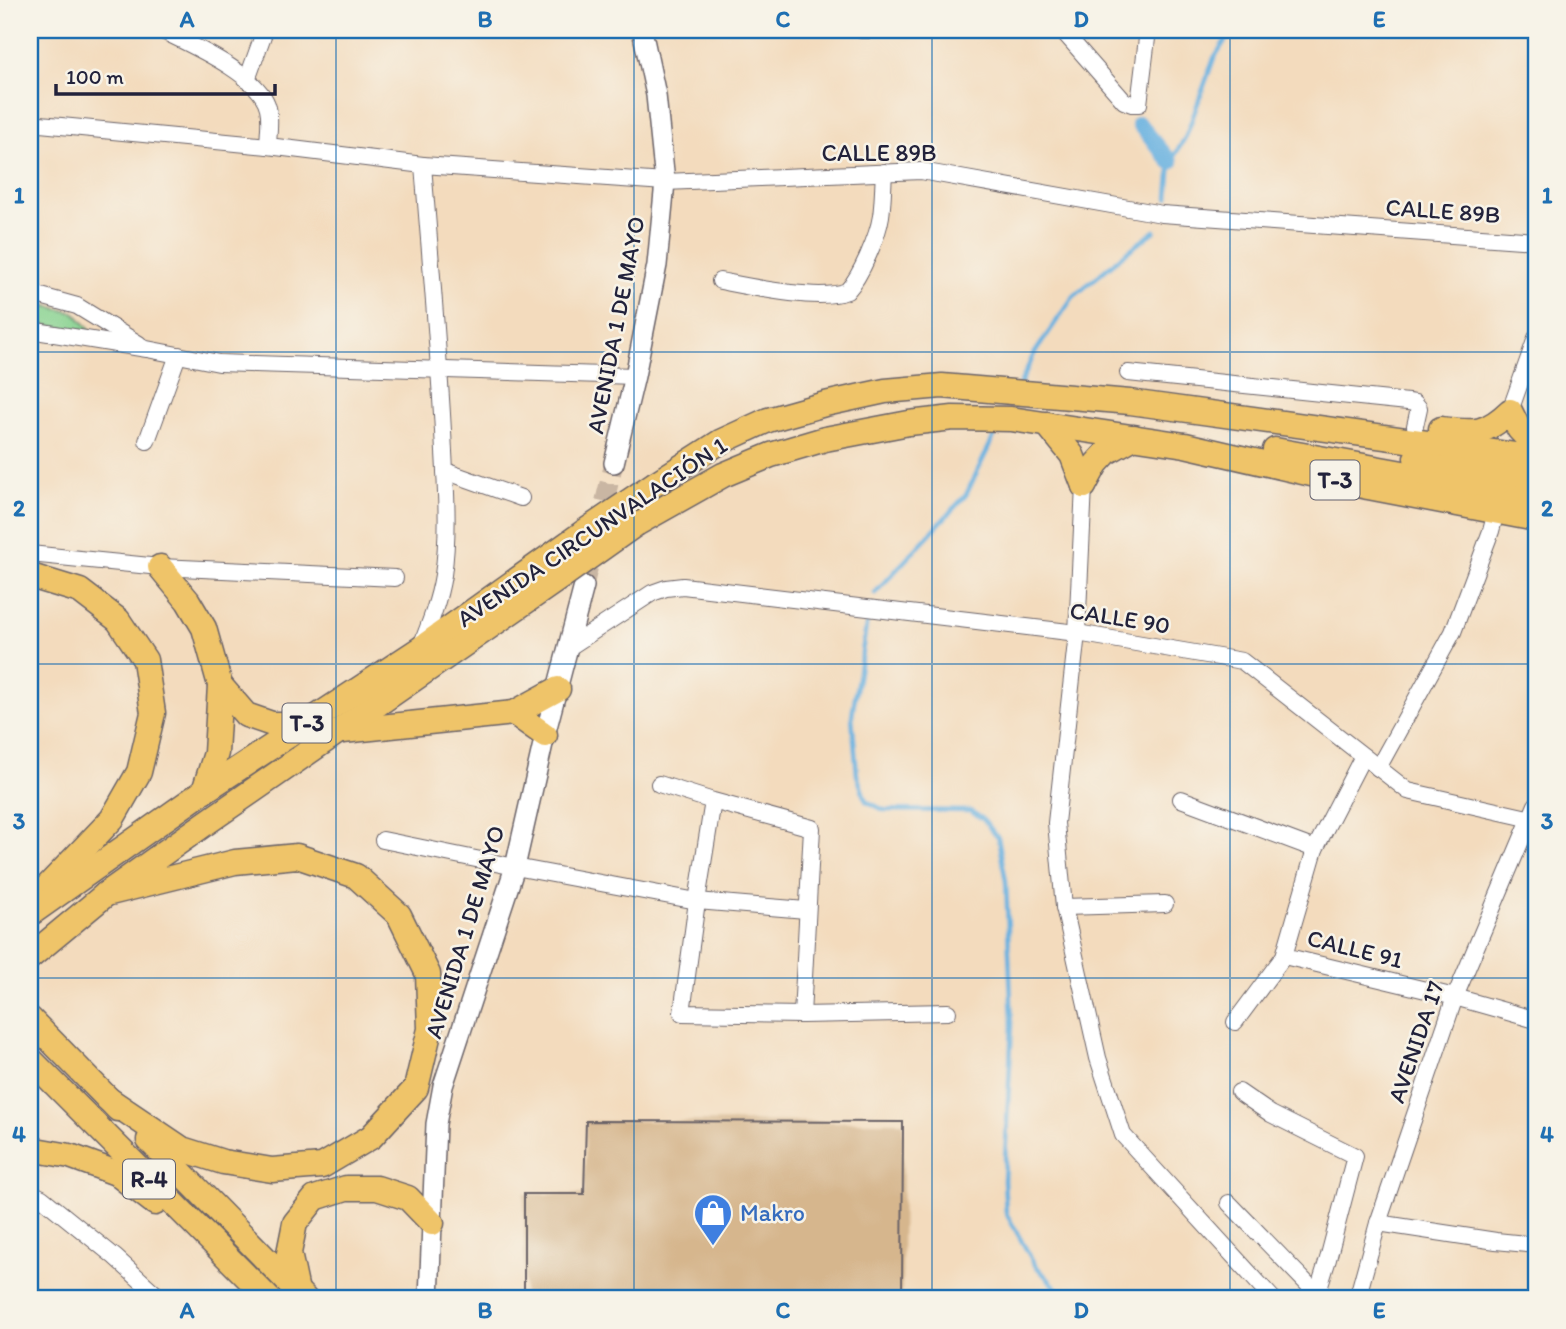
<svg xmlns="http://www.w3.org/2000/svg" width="1566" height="1329" font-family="Itim,sans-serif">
  <rect width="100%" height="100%" fill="#f7f3e8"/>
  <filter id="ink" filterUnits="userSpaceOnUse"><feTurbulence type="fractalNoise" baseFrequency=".0143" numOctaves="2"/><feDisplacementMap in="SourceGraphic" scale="14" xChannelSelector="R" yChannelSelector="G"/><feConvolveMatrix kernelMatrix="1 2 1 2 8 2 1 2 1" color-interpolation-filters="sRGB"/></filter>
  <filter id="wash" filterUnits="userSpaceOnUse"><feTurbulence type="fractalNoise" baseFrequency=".00686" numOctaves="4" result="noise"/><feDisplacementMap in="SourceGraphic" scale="28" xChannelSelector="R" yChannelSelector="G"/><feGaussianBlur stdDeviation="1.57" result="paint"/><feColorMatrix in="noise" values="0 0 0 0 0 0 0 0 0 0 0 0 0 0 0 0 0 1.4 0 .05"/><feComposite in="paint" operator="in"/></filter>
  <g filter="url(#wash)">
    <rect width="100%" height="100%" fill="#f3dbbd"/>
    <!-- green -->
    <path fill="#86d28f" stroke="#547a65" stroke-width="2" d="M 30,302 L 75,313 L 92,332 L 30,323 Z"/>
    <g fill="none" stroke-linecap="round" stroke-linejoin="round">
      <!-- stream -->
      <g stroke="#68b1e0" stroke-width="4.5">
        <path d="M 1168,198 L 1171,162 L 1186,136 L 1214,58 L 1232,30"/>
        <path d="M 1019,386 L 1034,354 L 1073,297 L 1123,255 L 1155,231"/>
        <path d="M 875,593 L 966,495 L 998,428"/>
        <path d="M 867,620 L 852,716 L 857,775 L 866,801 L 884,810 L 970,811 L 983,819 L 998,838 L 1006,881 L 1012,1025 L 1004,1180 L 1006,1213 L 1035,1265 L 1067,1299"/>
      </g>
      <!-- canal -->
      <path stroke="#68b1e0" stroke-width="16" d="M 1139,124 L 1171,162"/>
    </g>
    <g id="blocks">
      <!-- building -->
      <path fill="#d6b68d" d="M 586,1121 L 903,1122 L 902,1299 L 524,1299 L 524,1194 L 584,1194 Z"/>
    </g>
  </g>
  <g filter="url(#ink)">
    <use href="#blocks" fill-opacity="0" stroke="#6b6368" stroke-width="2"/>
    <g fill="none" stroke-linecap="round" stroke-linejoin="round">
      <!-- tertiary-tunnel -->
      <path stroke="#c9b6a3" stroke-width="19" stroke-dasharray="19 10" stroke-linecap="butt" d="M 584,586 L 614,463"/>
      <defs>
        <g id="minor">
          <path d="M 161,30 C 189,44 261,75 268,108 C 271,120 268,135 268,146"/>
          <path d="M 861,30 L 902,30"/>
          <path d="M 1062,30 L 1124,101 L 1132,104 L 1139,104 L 1148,30"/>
          <path d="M 247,80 L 265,30"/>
          <path d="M 30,123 L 268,146 L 423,165"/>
          <path d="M 720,281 C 751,287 820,302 847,291 C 861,276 878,236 881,216 C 883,202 883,187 884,172"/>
          <path d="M 30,293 L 77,306 L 139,344"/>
          <path d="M 30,330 L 147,349 L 219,363 L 635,376"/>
          <path d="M 1128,373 L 1408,402 L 1415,403 L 1419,408 L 1415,426"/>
          <path d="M 1510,411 L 1536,338"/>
          <path d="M 147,441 L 178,355"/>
          <path d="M 445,471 L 521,498"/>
          <path d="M 1084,486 L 1077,633 L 1056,823 L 1064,907 L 1098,1058 L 1123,1135 L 1273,1299"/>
          <path d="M 30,554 L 160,567 L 395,578"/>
          <path d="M 421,646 C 430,623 439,600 443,575 C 450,528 445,479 443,431 C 438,342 430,254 423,165 L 665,182 L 921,171 L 1162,214 L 1536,241"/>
          <path d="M 568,648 L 652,593 L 666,588 L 683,586 L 1077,633 L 1242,661 L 1408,791 L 1536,820"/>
          <path d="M 1378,768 L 1453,632 L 1491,531 L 1496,512"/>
          <path d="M 659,784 L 713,801 L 812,828 L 802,1015 L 682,1013 L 697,901 L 713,801"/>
          <path d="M 1181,799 L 1315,849"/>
          <path d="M 383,840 L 515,867 L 697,901 L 806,910"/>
          <path d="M 1064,907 L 1165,904"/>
          <path d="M 1284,956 L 1455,997 L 1536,1020"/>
          <path d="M 802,1015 L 948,1012"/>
          <path d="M 1235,1022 L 1284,956 L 1315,849 L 1363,756"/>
          <path d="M 1239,1092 L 1271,1114 L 1355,1156 L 1328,1259 L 1317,1294"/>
          <path d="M 30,1192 L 42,1198 L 115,1257 L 161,1299"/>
          <path d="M 1229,1203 L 1322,1299"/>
          <path d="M 1378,1223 L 1496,1241 L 1536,1245"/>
          <path d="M 1357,1299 L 1378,1223 L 1455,997 L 1536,805"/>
        </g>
        <g id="tertiary">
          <path d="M 614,463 L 635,376 L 657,265 L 665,182 L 656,95 L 642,30"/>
          <path d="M 429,1299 L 436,1124 L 443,1086 L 515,867 L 545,735 L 584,586"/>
        </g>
        <g id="primary">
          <path d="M 1047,424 L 1072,455 L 1084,486"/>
          <path d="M 1441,429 C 1474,433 1485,435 1510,411 L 1519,429 L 1536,447"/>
          <path d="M 1275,450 L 1536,497"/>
          <path d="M 1416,458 L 1536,477"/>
          <path d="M 656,483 L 720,442 L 768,420 L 825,404 L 885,391 L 942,386 L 1130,402 L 1536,458"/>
          <path d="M 1084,486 L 1096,464 L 1107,452 L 1134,437"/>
          <path d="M 636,524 L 723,475 L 771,455 L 825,439 L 909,423 L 953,418 L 1011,419 L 1185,445 L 1368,487 L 1536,519"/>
          <path d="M 160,567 L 188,601 L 204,628 L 220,685 L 216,753 L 204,791"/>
          <path d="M 30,577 L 34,577 L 80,591 L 118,620 L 145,660 L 153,713 L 139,772 L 112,819 L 44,890"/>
          <path d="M 220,685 L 246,715 L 272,724 L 305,724"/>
          <path d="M 514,713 L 545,735"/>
          <path d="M 343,731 L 514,713 L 558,689"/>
          <path d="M 106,894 L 235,862 L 297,856 L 356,876 L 399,915 L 428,974 L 430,1029 L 416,1088 L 371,1137 L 322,1166 L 272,1170 L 223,1162 L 182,1149 L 108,1099"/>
          <path d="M 30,914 L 204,791 L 420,649 L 584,532"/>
          <path d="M 30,957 L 106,894 L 206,823 L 564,575"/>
          <path d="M 30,1019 L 118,1109"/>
          <path d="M 30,1059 L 269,1299"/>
          <path d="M 149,1140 L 305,1299"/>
          <path d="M 30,1149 L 70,1156 L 116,1173 L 155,1203"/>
          <path d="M 297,1291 L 289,1253 L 295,1223 L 315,1198 L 346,1188 L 377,1188 L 408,1198 L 432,1223"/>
        </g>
      </defs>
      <!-- minor casing -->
      <use href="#minor" stroke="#6b6368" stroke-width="18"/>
      <!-- tertiary casing -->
      <use href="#tertiary" stroke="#6b6368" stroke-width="22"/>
      <!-- primary casing -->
      <use href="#primary" stroke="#6b6368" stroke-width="27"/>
      <!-- minor -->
      <use href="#minor" stroke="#fff" stroke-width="16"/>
      <!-- tertiary -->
      <use href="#tertiary" stroke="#fff" stroke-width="19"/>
      <!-- primary -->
      <use href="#primary" stroke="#efc469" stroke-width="24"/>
      <defs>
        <g id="primary-bridge">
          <path d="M 584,532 L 656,483"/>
          <path d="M 564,575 L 636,524"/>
        </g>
      </defs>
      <!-- primary-bridge casing -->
      <use href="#primary-bridge" stroke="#6b6368" stroke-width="27" stroke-linecap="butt"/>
      <!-- primary-bridge -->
      <use href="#primary-bridge" stroke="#efc469" stroke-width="24"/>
    </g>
  </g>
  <!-- grid -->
  <path fill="none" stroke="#1f6fb2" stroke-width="2" stroke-opacity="0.55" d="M 336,30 L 336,1299M 634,30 L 634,1299M 932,30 L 932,1299M 1230,30 L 1230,1299M 30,352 L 1536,352M 30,664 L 1536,664M 30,978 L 1536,978"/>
  <!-- icons -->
  <defs>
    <symbol id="shop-pin" viewBox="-11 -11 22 30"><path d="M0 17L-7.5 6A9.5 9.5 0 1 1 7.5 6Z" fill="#3f7fe0" stroke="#f7f3e8"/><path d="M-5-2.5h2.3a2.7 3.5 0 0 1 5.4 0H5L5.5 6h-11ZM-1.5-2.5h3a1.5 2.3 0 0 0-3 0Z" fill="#fff"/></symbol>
  </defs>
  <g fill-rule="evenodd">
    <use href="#shop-pin" x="691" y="1191" width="44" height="60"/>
  </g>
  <g text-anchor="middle" stroke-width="5" stroke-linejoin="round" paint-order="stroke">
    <!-- shield labels -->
    <g fill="#f7f3e8" stroke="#62616f" stroke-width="2">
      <rect x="1310.5" y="460.5" width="49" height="39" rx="5"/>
      <rect x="282.5" y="703.5" width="49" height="39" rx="5"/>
      <rect x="123" y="1159.5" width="52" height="39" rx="5"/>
    </g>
    <g font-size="23" font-weight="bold" fill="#22223b">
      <text x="1335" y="488">T-3</text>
      <text x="307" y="731">T-3</text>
      <text x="149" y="1187">R-4</text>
    </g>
    <!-- street labels -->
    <g font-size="24" fill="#22223b" stroke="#f7f3e8">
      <text x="879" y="161">CALLE 89B</text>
      <text transform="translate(1443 211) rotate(4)" y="8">CALLE 89B</text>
      <text transform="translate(616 325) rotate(-79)" y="8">AVENIDA 1 DE MAYO</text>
      <text transform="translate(592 532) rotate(-34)" y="8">AVENIDA CIRCUNVALACIÓN 1</text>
      <text transform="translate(1120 618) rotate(9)" y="8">CALLE 90</text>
      <text transform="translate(465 932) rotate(-73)" y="8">AVENIDA 1 DE MAYO</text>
      <text transform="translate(1355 949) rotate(14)" y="8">CALLE 91</text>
      <text transform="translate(1416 1042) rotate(-71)" y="8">AVENIDA 17</text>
    </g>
    <!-- shop labels -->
    <g font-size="24" fill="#366cbe" stroke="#f7f3e8" text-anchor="start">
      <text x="740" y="1221">Makro</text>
    </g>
  </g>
  <!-- margin -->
  <rect width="1566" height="1329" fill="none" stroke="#f7f3e8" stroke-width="77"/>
  <!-- scale -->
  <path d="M56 84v10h219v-10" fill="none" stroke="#22223b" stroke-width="3.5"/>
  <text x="66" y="84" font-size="21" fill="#22223b" stroke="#f7f3e8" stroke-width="5" paint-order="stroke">100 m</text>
  <rect x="38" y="38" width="1490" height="1252" fill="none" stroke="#1f6fb2" stroke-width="2.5"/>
  <g font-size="23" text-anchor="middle" font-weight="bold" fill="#1f6fb2">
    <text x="187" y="27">A</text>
    <text x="485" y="27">B</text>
    <text x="783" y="27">C</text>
    <text x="1081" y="27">D</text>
    <text x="1379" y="27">E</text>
    <text x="19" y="203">1</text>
    <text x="1547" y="203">1</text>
    <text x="19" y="516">2</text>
    <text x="1547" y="516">2</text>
    <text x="19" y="829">3</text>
    <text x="1547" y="829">3</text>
    <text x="19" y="1142">4</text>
    <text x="1547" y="1142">4</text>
    <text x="187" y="1318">A</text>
    <text x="485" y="1318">B</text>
    <text x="783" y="1318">C</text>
    <text x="1081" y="1318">D</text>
    <text x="1379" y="1318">E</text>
  </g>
</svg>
